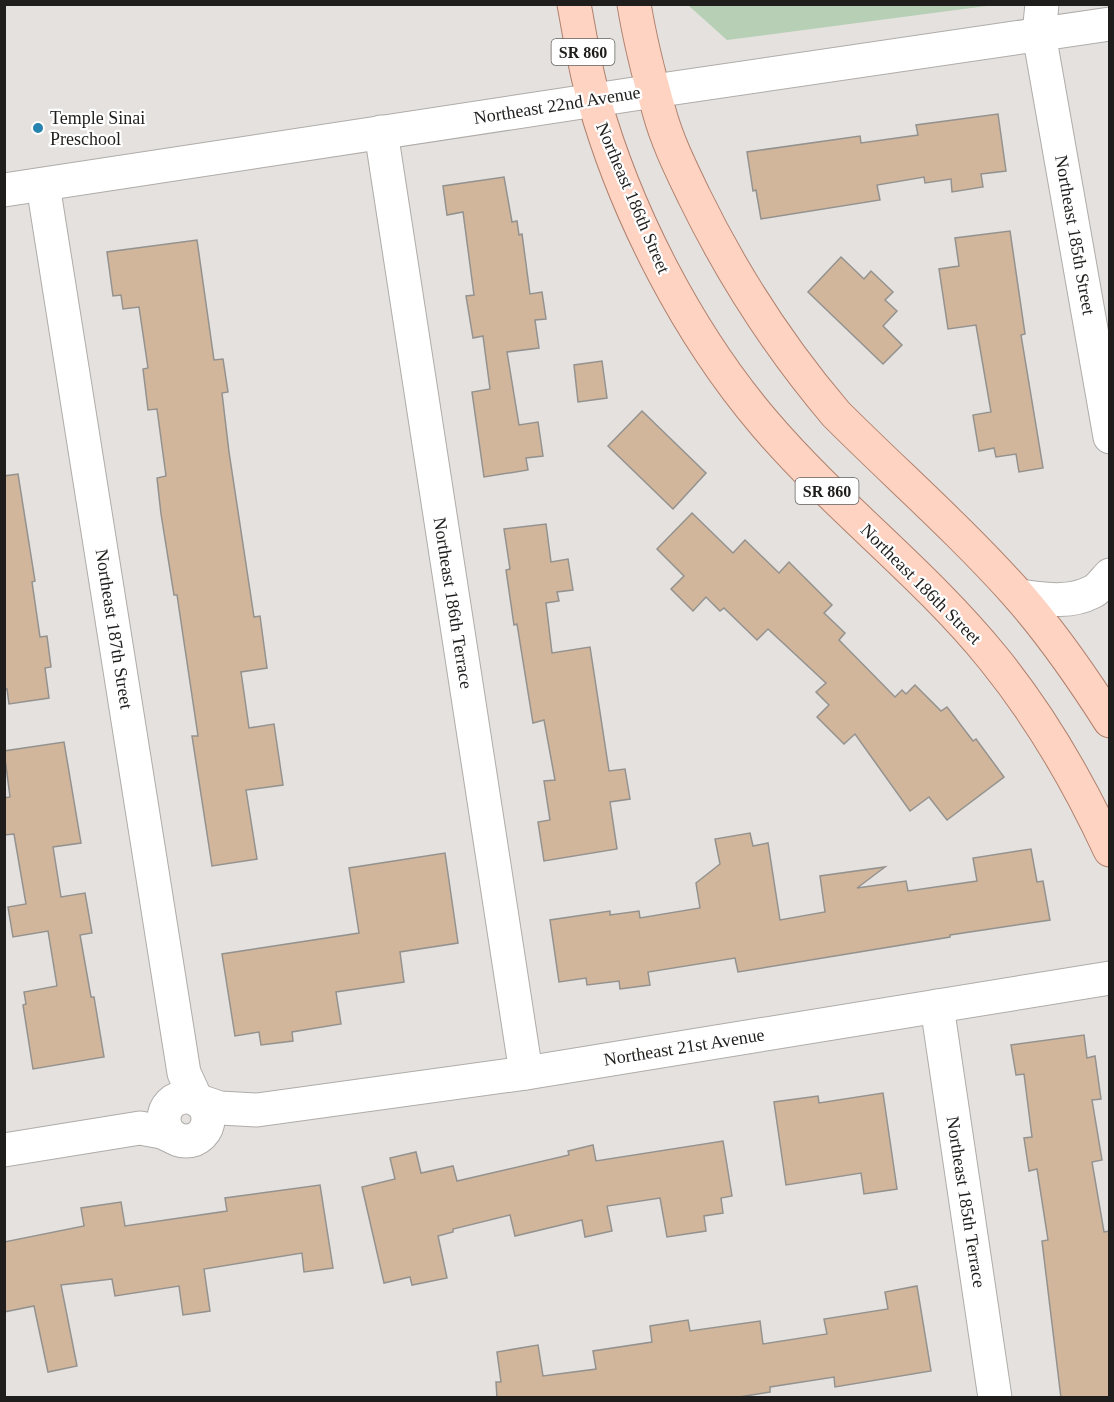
<svg xmlns="http://www.w3.org/2000/svg" width="1114" height="1402" font-family="Georgia,serif">
  <rect width="100%" height="100%" fill="#e4e1de"/>
  <!-- green -->
  <path fill="#b7d0b5" d="M 688,5 L 994,5 L 727,40 Z"/>
  <!-- building -->
  <g fill="#d1b69c" stroke="#94928f" stroke-width="1.5">
    <path d="M 998,114 L 1006,171 L 981,174 L 983,187 L 952,192 L 951,179 L 925,183 L 924,177 L 877,185 L 880,200 L 761,219 L 756,190 L 753,191 L 747,152 L 860,136 L 861,143 L 918,135 L 916,125 Z"/>
    <path d="M 504,177 L 512,222 L 517,221 L 519,235 L 522,234 L 530,294 L 542,292 L 546,319 L 535,320 L 539,348 L 507,352 L 519,425 L 538,422 L 543,456 L 526,458 L 528,470 L 484,477 L 472,392 L 490,389 L 483,336 L 473,338 L 466,296 L 474,295 L 463,212 L 447,215 L 443,186 Z"/>
    <path d="M 1010,231 L 1025,334 L 1021,335 L 1043,468 L 1019,472 L 1016,454 L 996,457 L 994,448 L 979,451 L 973,415 L 991,412 L 976,325 L 948,329 L 939,269 L 959,266 L 955,238 Z"/>
    <path d="M 197,240 L 214,360 L 223,359 L 228,392 L 222,393 L 229,452 L 254,617 L 260,616 L 267,668 L 241,672 L 249,728 L 274,724 L 283,785 L 246,790 L 257,859 L 212,866 L 192,736 L 198,736 L 177,595 L 174,595 L 161,514 L 157,478 L 166,476 L 157,409 L 148,410 L 143,369 L 148,368 L 139,307 L 123,309 L 121,295 L 113,296 L 107,252 Z"/>
    <path d="M 841,257 L 864,279 L 871,271 L 893,292 L 885,300 L 897,311 L 883,326 L 902,345 L 883,364 L 808,292 Z"/>
    <path d="M 602,361 L 607,398 L 578,402 L 574,365 Z"/>
    <path d="M 642,411 L 706,473 L 673,509 L 608,446 Z"/>
    <path d="M 18,474 L 35,581 L 32,582 L 40,637 L 47,636 L 51,667 L 45,668 L 49,698 L 9,704 L 7,689 L 4,690 L 4,476 Z"/>
    <path d="M 692,513 L 733,553 L 745,540 L 779,573 L 789,562 L 832,605 L 824,613 L 845,633 L 839,640 L 895,697 L 902,690 L 906,694 L 915,685 L 941,711 L 947,707 L 973,741 L 976,739 L 1004,777 L 947,820 L 929,797 L 910,811 L 855,734 L 844,744 L 817,717 L 829,705 L 816,692 L 826,683 L 768,629 L 757,640 L 724,608 L 720,611 L 706,597 L 693,611 L 671,589 L 684,576 L 657,549 Z"/>
    <path d="M 546,524 L 551,562 L 568,559 L 573,590 L 557,592 L 559,601 L 546,603 L 552,653 L 590,647 L 609,771 L 625,769 L 630,799 L 610,802 L 617,849 L 544,861 L 538,822 L 550,820 L 544,781 L 555,780 L 544,720 L 533,723 L 517,624 L 514,625 L 506,570 L 510,569 L 504,529 Z"/>
    <path d="M 64,742 L 81,843 L 53,847 L 61,897 L 85,893 L 92,933 L 80,935 L 91,997 L 94,997 L 104,1057 L 33,1069 L 23,1005 L 26,1004 L 24,992 L 57,986 L 48,931 L 13,937 L 8,907 L 26,904 L 14,834 L 4,835 L 4,798 L 10,797 L 4,751 Z"/>
    <path d="M 750,833 L 753,846 L 768,843 L 780,920 L 825,912 L 820,876 L 885,867 L 857,888 L 906,881 L 908,891 L 977,881 L 973,858 L 1031,849 L 1037,882 L 1043,881 L 1050,920 L 950,935 L 950,937 L 738,972 L 735,958 L 648,972 L 650,985 L 620,989 L 619,981 L 587,985 L 586,978 L 559,982 L 550,920 L 610,911 L 610,915 L 639,911 L 640,918 L 700,908 L 696,883 L 720,864 L 715,839 Z"/>
    <path d="M 445,853 L 458,943 L 400,952 L 404,982 L 336,992 L 341,1024 L 292,1032 L 293,1041 L 261,1045 L 259,1032 L 235,1036 L 222,954 L 359,933 L 349,868 Z"/>
    <path d="M 1084,1035 L 1087,1058 L 1095,1056 L 1101,1099 L 1092,1100 L 1102,1160 L 1092,1162 L 1104,1232 L 1110,1231 L 1110,1398 L 1061,1398 L 1042,1241 L 1048,1240 L 1037,1169 L 1029,1171 L 1024,1138 L 1032,1137 L 1024,1074 L 1016,1075 L 1011,1045 Z"/>
    <path d="M 883,1093 L 897,1189 L 864,1194 L 861,1173 L 786,1185 L 774,1102 L 818,1096 L 819,1103 Z"/>
    <path d="M 723,1141 L 732,1196 L 721,1198 L 723,1213 L 704,1216 L 706,1231 L 667,1237 L 660,1198 L 607,1206 L 612,1231 L 585,1237 L 582,1220 L 515,1236 L 510,1215 L 453,1229 L 453,1232 L 438,1236 L 447,1278 L 412,1285 L 410,1277 L 384,1283 L 362,1187 L 395,1179 L 390,1158 L 416,1152 L 421,1173 L 453,1166 L 457,1181 L 569,1155 L 568,1151 L 593,1145 L 596,1161 Z"/>
    <path d="M 320,1185 L 333,1268 L 304,1272 L 302,1253 L 204,1269 L 210,1311 L 183,1315 L 179,1286 L 115,1296 L 112,1279 L 61,1285 L 77,1366 L 48,1372 L 34,1306 L 4,1312 L 4,1242 L 84,1226 L 81,1208 L 121,1202 L 125,1226 L 227,1211 L 225,1198 Z"/>
    <path d="M 917,1286 L 931,1371 L 835,1387 L 834,1377 L 770,1387 L 770,1392 L 733,1398 L 497,1398 L 496,1382 L 501,1382 L 497,1352 L 538,1345 L 543,1376 L 596,1369 L 593,1351 L 652,1342 L 650,1326 L 688,1320 L 690,1331 L 760,1321 L 763,1344 L 827,1334 L 824,1319 L 888,1309 L 885,1292 Z"/>
  </g>
  <g fill="none" stroke-linecap="round" stroke-linejoin="round">
    <defs>
      <g id="minor">
        <path d="M 1042,4 L 1039,34 L 1110,437"/>
        <path d="M 381,132 L 526,1073"/>
        <path d="M 43,185 L 184,1073 L 196,1099"/>
        <path d="M 4,190 L 654,91 L 1110,24"/>
        <path d="M 1019,596 C 1043,599 1069,604 1092,592 C 1099,589 1104,581 1110,575"/>
        <path d="M 937,1006 L 995,1398"/>
        <circle cx="186" cy="1119" r="22"/>
        <path d="M 199,1101 L 220,1108 L 257,1110 L 526,1073 L 1110,978"/>
        <path d="M 4,1150 L 140,1128 L 162,1132 L 175,1138"/>
      </g>
      <g id="major">
        <path d="M 574,4 C 580,36 585,69 594,100 C 626,213 688,334 765,424 C 836,507 924,573 993,658 C 1041,717 1078,781 1110,850"/>
        <path d="M 634,4 C 640,41 649,76 659,111 C 667,141 681,169 694,196 C 732,274 779,347 836,414 C 896,474 961,531 1018,595 C 1052,634 1082,677 1110,721"/>
      </g>
    </defs>
    <!-- minor casing -->
    <use href="#minor" stroke="#afaca9" stroke-width="35"/>
    <!-- major casing -->
    <use href="#major" stroke="#b1816e" stroke-width="35"/>
    <!-- minor -->
    <use href="#minor" stroke="#fff" stroke-width="33"/>
    <!-- major -->
    <use href="#major" stroke="#ffd3c2" stroke-width="33"/>
  </g>
  <!-- markers -->
  <circle fill="#2682af" stroke="#fff" stroke-width="2" cx="38" cy="128" r="6"/>
  <g text-anchor="middle" stroke-width="4.5" stroke-linejoin="round" paint-order="stroke">
    <!-- shield labels -->
    <g fill="#fff" stroke="#626261" stroke-width="1.5">
      <rect x="551.5" y="39" width="63" height="26" rx="4.5"/>
      <rect x="795.5" y="478" width="63" height="26" rx="4.5"/>
    </g>
    <g font-size="16" font-weight="bold" fill="#1f1e1d">
      <text x="583" y="58">SR 860</text>
      <text x="827" y="497">SR 860</text>
    </g>
    <!-- street labels -->
    <g font-size="18" fill="#1f1e1d" stroke="#fff">
      <text transform="translate(557 105) rotate(-9)" y="6">Northeast 22nd Avenue</text>
      <text transform="translate(633 198) rotate(67)" y="6">Northeast 186th Street</text>
      <text transform="translate(1075 235) rotate(80)" y="6">Northeast 185th Street</text>
      <text transform="translate(921 584) rotate(45)" y="6">Northeast 186th Street</text>
      <text transform="translate(453 603) rotate(81)" y="6">Northeast 186th Terrace</text>
      <text transform="translate(114 629) rotate(81)" y="6">Northeast 187th Street</text>
      <text transform="translate(684 1047) rotate(-9)" y="6">Northeast 21st Avenue</text>
      <text transform="translate(966 1202) rotate(81)" y="6">Northeast 185th Terrace</text>
    </g>
    <!-- poi labels -->
    <g font-size="18" fill="#1f1e1d" stroke="#fff" text-anchor="start">
      <text x="50" y="124">Temple Sinai<tspan x="50" dy="21">Preschool</tspan></text>
    </g>
  </g>
  <!-- border -->
  <rect width="1114" height="1402" fill="none" stroke="#1f1e1d" stroke-width="12"/>
</svg>
